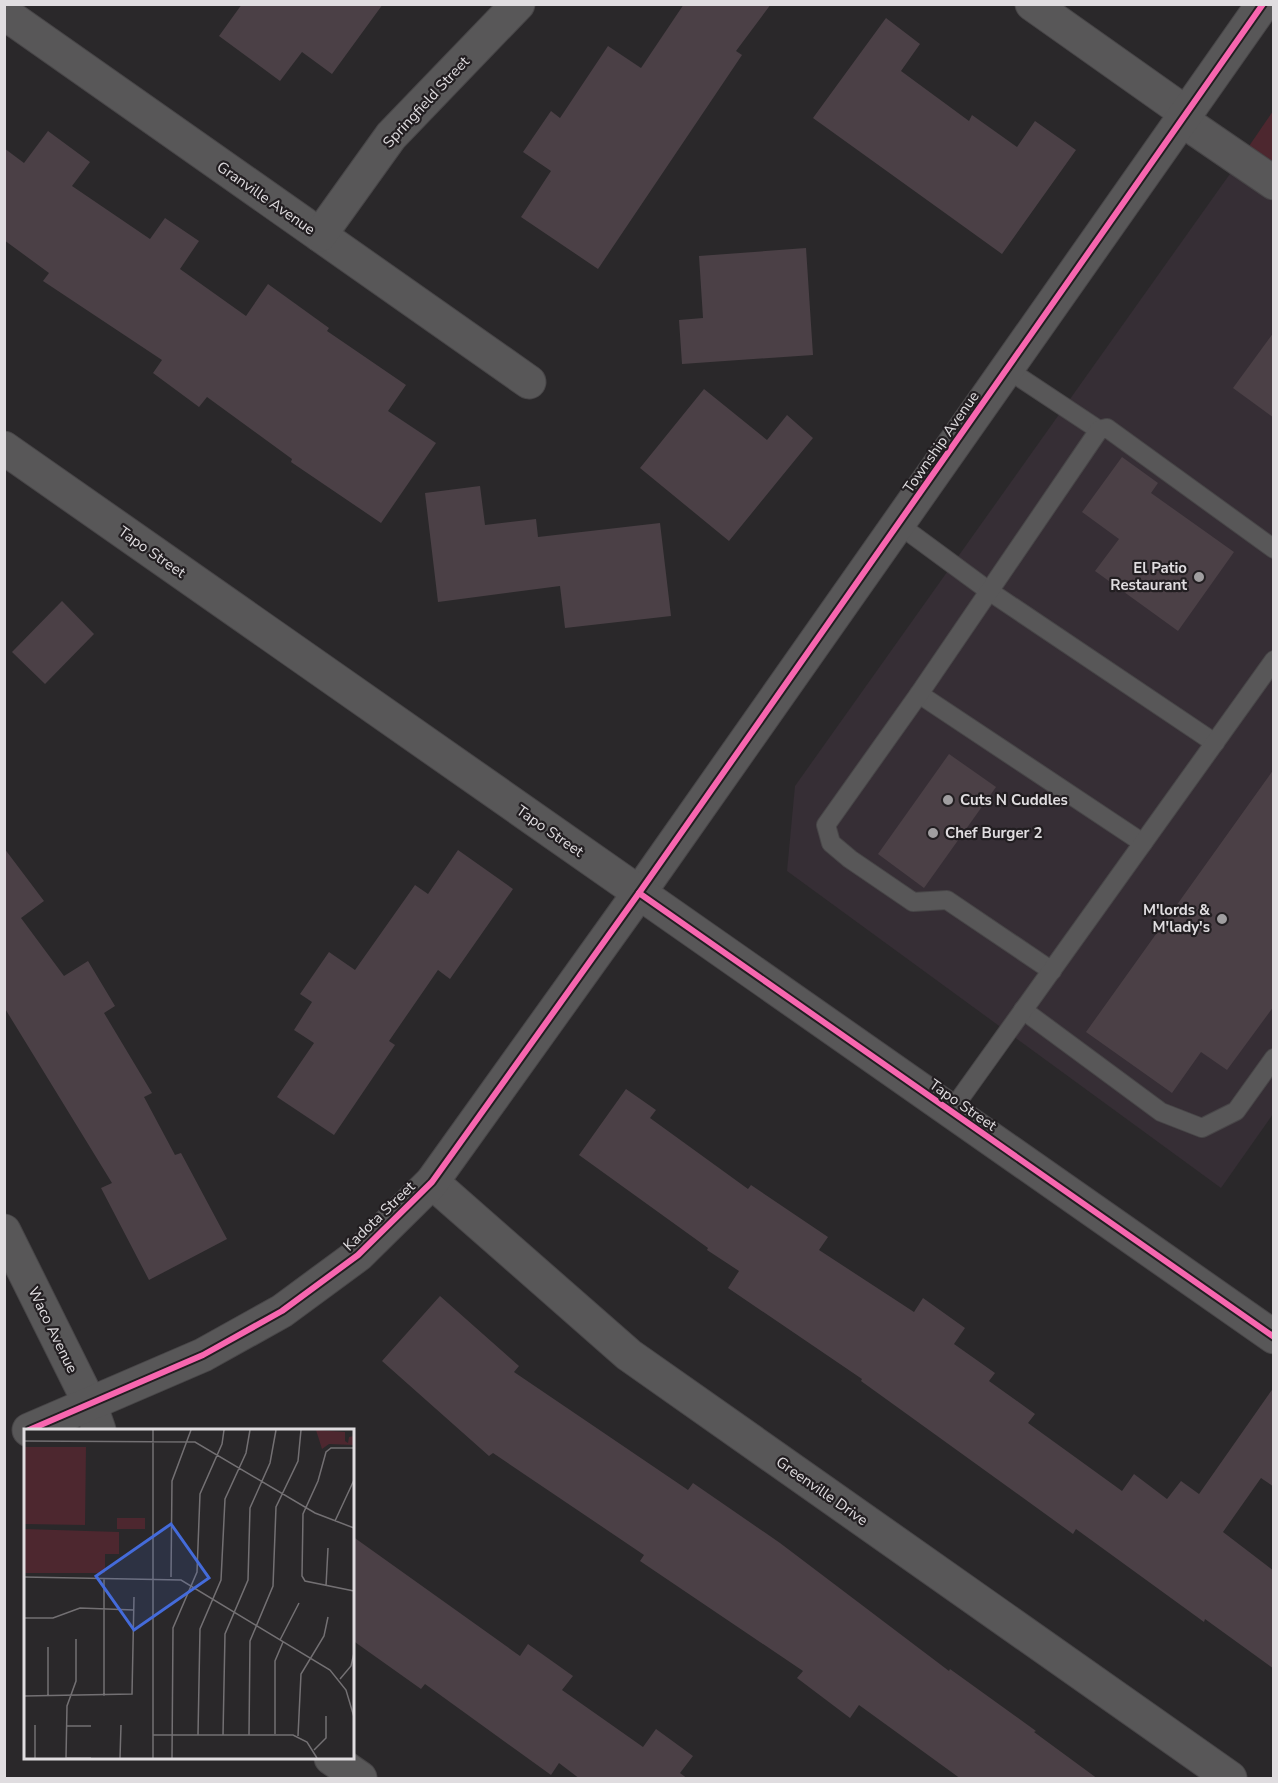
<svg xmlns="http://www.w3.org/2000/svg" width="1278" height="1783" font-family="'Nunito Sans',sans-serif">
  <rect width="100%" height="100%" fill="#2a282a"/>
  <!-- built -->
  <path fill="#362e35" d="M 1232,171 L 1274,200 L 1273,1114 L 1221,1188 L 787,871 L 795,786 Z"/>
  <!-- green -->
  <path fill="#4d272f" d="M 1273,111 L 1273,200 L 1232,171 Z"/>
  <!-- building -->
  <g fill="#4b4046">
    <path d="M 242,4 L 383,4 L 332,74 L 302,52 L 280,81 L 219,36 Z"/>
    <path d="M 684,4 L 771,4 L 736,51 L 742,55 L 598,269 L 521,217 L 551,171 L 523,152 L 551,111 L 560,118 L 608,46 L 641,68 Z"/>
    <path d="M 886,18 L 920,44 L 901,71 L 969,121 L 972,115 L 1017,147 L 1035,121 L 1076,150 L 1002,254 L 813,118 Z"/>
    <path d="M 48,131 L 90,162 L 72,186 L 150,239 L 165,218 L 199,241 L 180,269 L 246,316 L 268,284 L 329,328 L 327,331 L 406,385 L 388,411 L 436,443 L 381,523 L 291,462 L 292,459 L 207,397 L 199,407 L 153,373 L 162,360 L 43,281 L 49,273 L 4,240 L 4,148 L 24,163 Z"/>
    <path d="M 806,248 L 813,355 L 682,364 L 679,320 L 703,318 L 699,256 Z"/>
    <path d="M 1274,332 L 1274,418 L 1233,388 Z"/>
    <path d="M 704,389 L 767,440 L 787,415 L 813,438 L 729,541 L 640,468 Z"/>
    <path d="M 1122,457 L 1158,483 L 1151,493 L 1234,552 L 1178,631 L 1095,571 L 1119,539 L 1082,512 Z"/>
    <path d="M 480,486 L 485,525 L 536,519 L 538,537 L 660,523 L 671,616 L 565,628 L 560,586 L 438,602 L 425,493 Z"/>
    <path d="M 62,601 L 94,634 L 45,684 L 12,652 Z"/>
    <path d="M 949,754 L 996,787 L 924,888 L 878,854 Z"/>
    <path d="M 1274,769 L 1274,1006 L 1227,1070 L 1201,1052 L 1172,1093 L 1086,1032 Z"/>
    <path d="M 4,848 L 44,901 L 21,918 L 64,976 L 88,961 L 115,1006 L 104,1013 L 152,1093 L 144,1097 L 175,1155 L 181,1153 L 227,1239 L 149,1280 L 101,1188 L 112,1183 L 4,1007 Z"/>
    <path d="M 458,850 L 513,889 L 450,979 L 438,970 L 389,1041 L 395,1045 L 334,1135 L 277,1097 L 314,1043 L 294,1030 L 312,1002 L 300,994 L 329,952 L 355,970 L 415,885 L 428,894 Z"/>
    <path d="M 626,1089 L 656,1110 L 650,1118 L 748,1189 L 751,1185 L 828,1237 L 819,1250 L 914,1312 L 923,1298 L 965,1328 L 954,1344 L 995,1373 L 989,1381 L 1035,1414 L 1028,1423 L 1122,1491 L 1134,1474 L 1167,1499 L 1181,1481 L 1199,1494 L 1274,1387 L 1274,1487 L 1261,1478 L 1223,1532 L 1274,1571 L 1274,1669 L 1205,1619 L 1204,1622 L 1076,1529 L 1073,1534 L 861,1381 L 862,1379 L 728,1288 L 739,1271 L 707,1250 L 708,1248 L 579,1155 Z"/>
    <path d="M 440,1296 L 519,1366 L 514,1372 L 688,1490 L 693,1483 L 780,1543 L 949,1671 L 950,1669 L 1036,1731 L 1034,1732 L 1098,1779 L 961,1779 L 859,1705 L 850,1718 L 797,1678 L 803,1671 L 640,1561 L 644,1555 L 493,1453 L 489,1456 L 382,1361 Z"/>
    <path d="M 352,1536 L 520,1656 L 528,1644 L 573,1676 L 562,1690 L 643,1747 L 656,1729 L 693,1756 L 680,1773 L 688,1779 L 580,1779 L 559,1763 L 551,1775 L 425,1684 L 421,1689 L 352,1640 Z"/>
  </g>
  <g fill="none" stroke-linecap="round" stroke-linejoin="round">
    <defs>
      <g id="lane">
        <path d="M 1007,369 L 1099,430"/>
        <path d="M 898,524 L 989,591 L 1215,743"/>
        <path d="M 919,694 L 1143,843"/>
        <path d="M 1052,971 L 947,900 L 913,902 L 850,859 L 831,843 L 826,825 L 919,694 L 1099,430 L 1107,428 L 1274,549"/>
        <path d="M 1023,1010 L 1161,1112 L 1202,1128 L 1236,1111 L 1274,1058"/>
        <path d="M 951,1111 L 1274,660"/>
      </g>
      <g id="street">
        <path d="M 1032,4 L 1186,113"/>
        <path d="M 4,13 L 529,382"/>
        <path d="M 1182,120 L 1274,183"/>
        <path d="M 320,235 L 391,136 L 518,4"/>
        <path d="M 432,1182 L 629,1355 L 1230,1778"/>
        <path d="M 4,1231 L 90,1404 L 99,1430"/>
        <path d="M 29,1430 L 203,1355 L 282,1311 L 358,1255 L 432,1182 L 639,893 L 1263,4"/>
        <path d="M 331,1758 L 360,1778"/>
      </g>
      <path id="secondary" d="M 4,448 L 1274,1337"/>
    </defs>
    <!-- lane casing -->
    <use href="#lane" stroke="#484648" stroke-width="20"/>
    <!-- street casing -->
    <use href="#street" stroke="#484648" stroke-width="35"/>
    <!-- secondary casing -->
    <use href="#secondary" stroke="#484648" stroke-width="35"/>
    <!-- lane -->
    <use href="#lane" stroke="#585758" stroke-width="18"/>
    <!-- street -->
    <use href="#street" stroke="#585758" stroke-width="33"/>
    <!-- secondary -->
    <use href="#secondary" stroke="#585758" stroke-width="33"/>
    <defs>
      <g id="cycleway">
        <path d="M 639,893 L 1274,1337"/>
        <path d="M 29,1430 L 203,1355 L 282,1311 L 358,1255 L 432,1182 L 639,893 L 1263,4"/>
      </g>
    </defs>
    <!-- cycleway casing -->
    <use href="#cycleway" stroke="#221e21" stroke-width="10"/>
    <!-- cycleway -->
    <use href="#cycleway" stroke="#f766af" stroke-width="6"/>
  </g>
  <!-- markers -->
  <g fill="#a09ea0" stroke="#221e21" stroke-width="2">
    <circle cx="1199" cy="577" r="6"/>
    <circle cx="948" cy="800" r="6"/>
    <circle cx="933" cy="833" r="6"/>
    <circle cx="1222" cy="919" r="6"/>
  </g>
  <g text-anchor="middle" stroke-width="4.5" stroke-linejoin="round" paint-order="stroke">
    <!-- street labels -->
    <g font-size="15" fill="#e0dde0" stroke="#221e21">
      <text transform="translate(426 102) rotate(-47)" y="5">Springfield Street</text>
      <text transform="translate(266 198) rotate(35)" y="5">Granville Avenue</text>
      <text transform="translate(941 442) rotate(-55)" y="5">Township Avenue</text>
      <text transform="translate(152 552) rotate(35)" y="5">Tapo Street</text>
      <text transform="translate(550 831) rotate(35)" y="5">Tapo Street</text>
      <text transform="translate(963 1105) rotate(35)" y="5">Tapo Street</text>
      <text transform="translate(379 1216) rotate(-44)" y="5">Kadota Street</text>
      <text transform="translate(53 1330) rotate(64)" y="5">Waco Avenue</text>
      <text transform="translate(822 1491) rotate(35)" y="5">Greenville Drive</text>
    </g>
    <!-- poi labels -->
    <g font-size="15" font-weight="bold" fill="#e0dde0" stroke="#221e21" text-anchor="end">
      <text x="1187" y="573">El Patio<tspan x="1187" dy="17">Restaurant</tspan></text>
      <text x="960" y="805" text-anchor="start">Cuts N Cuddles</text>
      <text x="945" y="838" text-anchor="start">Chef Burger 2</text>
      <text x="1210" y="915">M'lords &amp;<tspan x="1210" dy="17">M'lady's</tspan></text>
    </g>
  </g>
  <!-- overview -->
  <g transform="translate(24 1429)">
    <rect width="330" height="330" fill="#2a282a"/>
    <path d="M 292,1 L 321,3 L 321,12 L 324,14 L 325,8 L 330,7 L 330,16 L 305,15 L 298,20 ZM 0,18 L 62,18 L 61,96 L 0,95 ZM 93,89 L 121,89 L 121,100 L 93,100 ZM 0,100 L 95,103 L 95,125 L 81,125 L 81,144 L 0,144 Z" fill="#4d272f"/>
    <path fill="none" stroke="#737073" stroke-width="1.5" d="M 129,1 L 129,329M 0,12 L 171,13 L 291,84 L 330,99M 330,19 L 307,19 L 302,23 L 294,52 L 279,85 L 278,147 L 281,152 L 330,162M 311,92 L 330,51M 0,148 L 157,151 L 306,241 L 322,261 L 330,288M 147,148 L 148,52 L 167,1M 302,157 L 304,119M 0,189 L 29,189 L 56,179 L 110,181M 256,211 L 275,174M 316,250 L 327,237 L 330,224M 0,267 L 108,265 L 110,168M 24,267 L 24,218M 80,267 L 80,149M 11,296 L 11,329M 43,297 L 67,297M 251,305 L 251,232 L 259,213M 129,306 L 269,306 L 283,313 L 293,329M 174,306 L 176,200 L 197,151 L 201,70 L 222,24 L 226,1M 199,306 L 201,205 L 224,151 L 226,79 L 246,34 L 252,1M 225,306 L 226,212 L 249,157 L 252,78 L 274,32 L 277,1M 274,307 L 277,245 L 300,207 L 304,188M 290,321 L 302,309 L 302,287M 42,329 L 43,277 L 52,252 L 52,210M 42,329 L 67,329M 96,329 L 97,296M 148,329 L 149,199 L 173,143 L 176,65 L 198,15 L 200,1"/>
    <path fill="#446bda" fill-opacity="0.15" stroke="#446bda" stroke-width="3" d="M 147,95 L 185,149 L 110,201 L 72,147 Z"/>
    <rect width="330" height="330" fill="none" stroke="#e0dde0" stroke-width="3"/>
  </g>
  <!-- border -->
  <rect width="1278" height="1783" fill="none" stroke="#e0dde0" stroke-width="12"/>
</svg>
